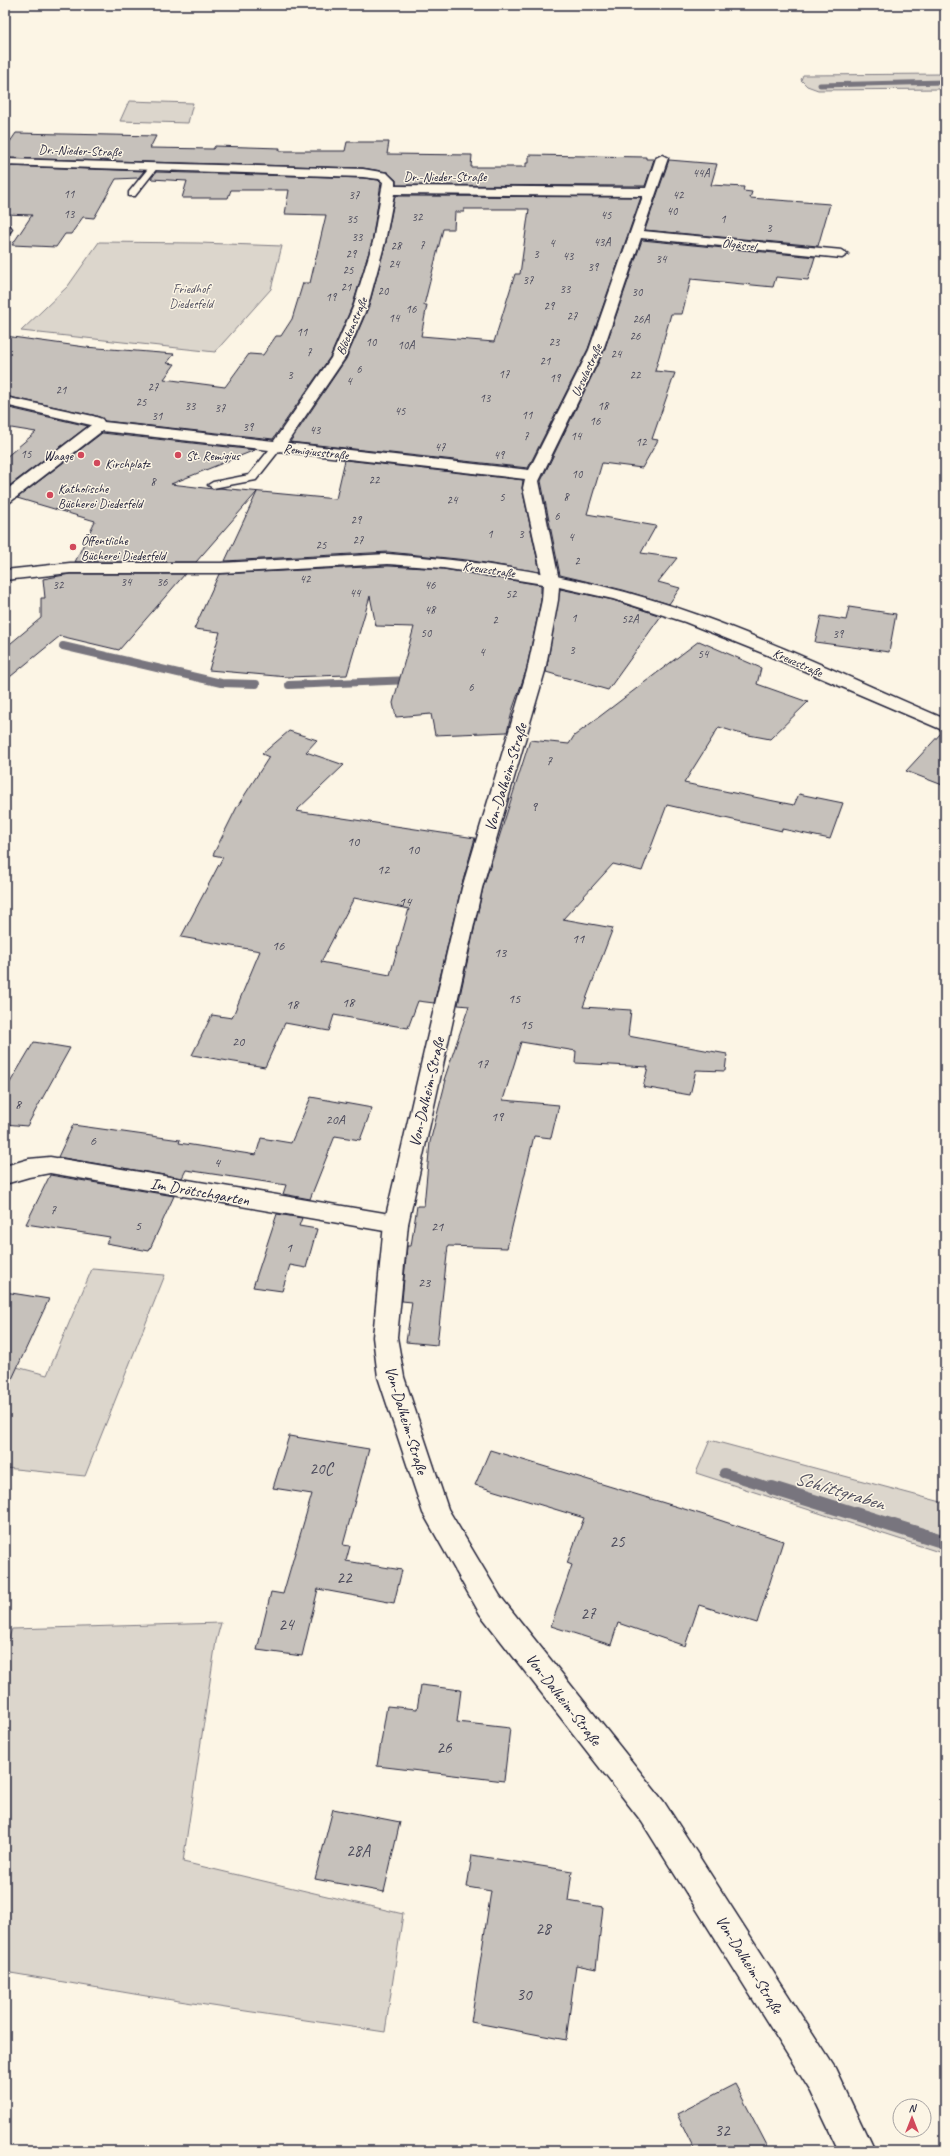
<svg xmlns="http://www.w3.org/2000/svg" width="950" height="2156" font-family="Caveat,sans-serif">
  <rect width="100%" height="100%" fill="#fcf5e5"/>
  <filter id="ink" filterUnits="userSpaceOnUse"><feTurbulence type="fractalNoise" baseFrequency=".025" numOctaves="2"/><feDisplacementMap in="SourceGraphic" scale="8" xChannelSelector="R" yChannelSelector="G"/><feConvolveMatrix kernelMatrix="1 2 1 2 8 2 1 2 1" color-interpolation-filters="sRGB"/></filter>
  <g filter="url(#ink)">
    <!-- green -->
    <g fill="#dcd6cc" stroke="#7f7c84">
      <path d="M 945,74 L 945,89 L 818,90 L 807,86 L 801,80 L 803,75 Z"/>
      <path d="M 129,101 L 193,103 L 188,123 L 120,121 Z"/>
      <path d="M 99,242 L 199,243 L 282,246 L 271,289 L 215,352 L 21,331 L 68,286 Z"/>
      <path d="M 92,1269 L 165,1275 L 85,1476 L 5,1468 L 5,1364 L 47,1375 Z"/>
      <path d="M 710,1440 L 945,1503 L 945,1554 L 696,1473 Z"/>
      <path d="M 221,1623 L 216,1641 L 183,1862 L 403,1914 L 385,2032 L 146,1996 L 5,1972 L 5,1649 L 12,1629 Z"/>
    </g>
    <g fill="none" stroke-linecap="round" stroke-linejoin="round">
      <!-- stream-far3 -->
      <path stroke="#78757e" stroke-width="5" d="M 820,85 L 945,82"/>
      <!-- stream-far2 -->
      <g stroke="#78757e" stroke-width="8">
        <path d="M 63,646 L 221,683 L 256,684"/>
        <path d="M 289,685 L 411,680"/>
      </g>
      <!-- stream-far1 -->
      <path stroke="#78757e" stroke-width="10" d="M 724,1473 L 775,1489"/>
      <!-- stream -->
      <path stroke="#78757e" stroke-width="14" d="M 772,1488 L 945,1542"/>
    </g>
    <!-- building -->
    <g fill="#c6c1bb" stroke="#22223b" fill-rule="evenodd">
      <path d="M 16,133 L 156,136 L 150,148 L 213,149 L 215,146 L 280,148 L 279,151 L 345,151 L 347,142 L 389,142 L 387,154 L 472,155 L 471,167 L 526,167 L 526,163 L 529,163 L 529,155 L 646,157 L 646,159 L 654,159 L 645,186 L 396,185 L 396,180 L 387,172 L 363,168 L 5,158 L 5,149 Z"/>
      <path d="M 669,160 L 717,164 L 711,185 L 744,187 L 743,191 L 752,192 L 750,198 L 830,204 L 818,246 L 645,230 Z"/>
      <path d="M 5,166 L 144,171 L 138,178 L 116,179 L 94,218 L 83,217 L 71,234 L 65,234 L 56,247 L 12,245 L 32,215 L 5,214 Z"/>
      <path d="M 156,172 L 363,178 L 378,180 L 381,183 L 372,242 L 353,304 L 330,357 L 273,439 L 105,421 L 102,418 L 93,415 L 5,396 L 5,336 L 85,347 L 174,354 L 167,363 L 175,364 L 164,379 L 225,387 L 249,354 L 263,355 L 276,336 L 281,336 L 292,319 L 303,283 L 310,283 L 326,215 L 285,214 L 289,190 L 231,190 L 228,198 L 182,198 L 187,181 L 151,179 Z"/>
      <path d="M 395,196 L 641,197 L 588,349 L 528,468 L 290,442 L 346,359 L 369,306 L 386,242 ZM 464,209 L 529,209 L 520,274 L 515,274 L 494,342 L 421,336 L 427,305 L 424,305 L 443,229 L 454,229 L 455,212 L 464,212 Z"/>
      <path d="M 642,240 L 815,257 L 808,280 L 776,277 L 773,287 L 691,279 L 682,314 L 671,314 L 655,371 L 675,373 L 652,439 L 658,440 L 642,468 L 602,463 L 587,514 L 656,526 L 641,553 L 677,558 L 658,582 L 680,588 L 669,604 L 623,590 L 560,575 L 541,481 L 604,351 Z"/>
      <path d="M 5,407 L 88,426 L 5,489 L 5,458 L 36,432 L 5,427 Z"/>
      <path d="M 102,433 L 255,450 L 171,484 L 213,489 L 219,488 L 336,499 L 345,460 L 523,480 L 522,488 L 540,572 L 467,560 L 388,552 L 225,561 L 257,492 L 196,562 L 75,562 L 95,521 L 17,498 Z"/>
      <path d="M 388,566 L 443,569 L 541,585 L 541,600 L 526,671 L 513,708 L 507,732 L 435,735 L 431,714 L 396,717 L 393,703 L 414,627 L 376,626 L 370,596 L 347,675 L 287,677 L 209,670 L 220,632 L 194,629 L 219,574 Z"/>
      <path d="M 70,574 L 185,574 L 119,650 L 60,636 L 5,681 L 5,648 L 41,618 L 41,598 L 45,598 L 43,579 Z"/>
      <path d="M 560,589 L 613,600 L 661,616 L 608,690 L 546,672 Z"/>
      <path d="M 849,607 L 896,614 L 889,652 L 815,642 L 821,616 L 846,620 Z"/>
      <path d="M 699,641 L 761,668 L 757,684 L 808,702 L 770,739 L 738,733 L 719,727 L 684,783 L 794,805 L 799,794 L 843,803 L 830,839 L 782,829 L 782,831 L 667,805 L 642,871 L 613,864 L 563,919 L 613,928 L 583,1007 L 631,1010 L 628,1036 L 727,1054 L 725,1071 L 696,1070 L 690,1095 L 643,1087 L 648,1067 L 575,1063 L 576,1051 L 521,1042 L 503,1100 L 559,1105 L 551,1138 L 534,1136 L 507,1248 L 448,1246 L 437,1345 L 406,1342 L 412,1302 L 402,1301 L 407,1246 L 411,1246 L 417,1206 L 424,1206 L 430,1142 L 446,1080 L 444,1080 L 469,1006 L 458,1005 L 483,888 L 530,740 L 569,744 L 574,736 Z"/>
      <path d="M 289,731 L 317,740 L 306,752 L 344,765 L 296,811 L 475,838 L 461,888 L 434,1003 L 418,1001 L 408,1028 L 334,1015 L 329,1031 L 285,1023 L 265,1067 L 192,1055 L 212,1015 L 232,1018 L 260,951 L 181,937 L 223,857 L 213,855 L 237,807 L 269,757 L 262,754 ZM 354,898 L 409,909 L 390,975 L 321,962 Z"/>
      <path d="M 942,732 L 945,732 L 945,786 L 906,771 Z"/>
      <path d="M 34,1042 L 70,1048 L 27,1126 L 5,1124 L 5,1091 Z"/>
      <path d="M 311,1097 L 372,1108 L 360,1140 L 335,1136 L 310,1199 L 283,1194 L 286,1185 L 186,1170 L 182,1178 L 58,1157 L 73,1125 L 180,1140 L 179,1143 L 256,1155 L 261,1138 L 291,1143 Z"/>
      <path d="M 50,1175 L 174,1196 L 149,1251 L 106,1243 L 110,1237 L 26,1224 Z"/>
      <path d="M 277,1214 L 302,1218 L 299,1226 L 317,1229 L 306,1268 L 290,1265 L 282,1291 L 253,1287 Z"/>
      <path d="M 5,1292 L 49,1299 L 5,1394 Z"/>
      <path d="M 289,1436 L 369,1449 L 343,1545 L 350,1546 L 346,1561 L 402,1570 L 394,1603 L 318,1589 L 302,1656 L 257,1650 L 271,1592 L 283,1594 L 312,1494 L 273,1488 Z"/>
      <path d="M 490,1450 L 704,1515 L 783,1541 L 757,1623 L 699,1605 L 685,1646 L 618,1623 L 611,1645 L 551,1626 L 572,1565 L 567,1563 L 584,1518 L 475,1485 Z"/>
      <path d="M 421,1685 L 461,1690 L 457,1722 L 510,1728 L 504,1781 L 377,1766 L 387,1706 L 417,1709 Z"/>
      <path d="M 333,1809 L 400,1822 L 384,1892 L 315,1879 Z"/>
      <path d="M 472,1855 L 572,1871 L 568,1901 L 603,1907 L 596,1969 L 576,1965 L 566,2040 L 471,2022 L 491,1891 L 467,1887 Z"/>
      <path d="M 735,2084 L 770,2151 L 695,2151 L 677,2114 Z"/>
    </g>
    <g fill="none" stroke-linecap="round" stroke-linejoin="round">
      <defs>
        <g id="lane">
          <path d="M 151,165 L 158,167 L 135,196 L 129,196 L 129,192 Z"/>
          <path d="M 277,444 L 282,447 L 256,480 L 213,488 L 208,485 L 213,482 L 249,475 L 273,445 Z"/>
        </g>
        <g id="street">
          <path d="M 662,155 L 668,158 L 643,231 L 842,250 L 848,254 L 842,258 L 641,238 L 603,350 L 539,481 L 559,580 L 557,583 L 545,583 L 543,580 L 523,488 L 525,479 L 102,431 L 10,502 L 5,504 L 5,491 L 91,425 L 5,405 L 5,397 L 93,416 L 102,419 L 104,422 L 274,441 L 331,358 L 354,305 L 373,242 L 383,182 L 379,179 L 363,177 L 5,165 L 5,159 L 363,169 L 387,173 L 395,181 L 395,186 L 646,188 L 656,158 ZM 394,194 L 643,196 L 589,350 L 529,470 L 287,443 L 345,358 L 368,305 L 385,242 Z"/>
          <path d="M 5,225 L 10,226 L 12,229 L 10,232 L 5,233 Z"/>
          <path d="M 50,1157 L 396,1215 L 404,1218 L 408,1224 L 404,1230 L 396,1233 L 50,1173 L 29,1177 L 5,1184 L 5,1166 L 29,1159 Z"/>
        </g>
        <path id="secondary" d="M 388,554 C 493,562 599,579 698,615 C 782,645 863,684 945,719 L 945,731 L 765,654 L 685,622 L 613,599 L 559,587 L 558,600 L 545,671 L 482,888 L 408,1224 L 397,1337 L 404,1377 L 448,1509 L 500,1596 L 664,1802 L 835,2068 L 874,2151 L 839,2151 L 811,2092 L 642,1822 L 480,1614 L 423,1513 L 378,1377 L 373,1337 L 384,1224 L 462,888 L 527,671 L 542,600 L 543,584 L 443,568 L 388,564 L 221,573 L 70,573 L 5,580 L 5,570 L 70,563 L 221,563 Z"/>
      </defs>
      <!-- lane casing -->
      <use href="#lane" stroke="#22223b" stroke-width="3"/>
      <!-- street casing -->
      <use href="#street" stroke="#22223b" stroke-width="3"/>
      <!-- secondary casing -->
      <use href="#secondary" stroke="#22223b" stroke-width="3"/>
      <!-- lane -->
      <use href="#lane" fill="#fcf5e5" fill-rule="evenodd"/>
      <!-- street -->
      <use href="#street" fill="#fcf5e5" fill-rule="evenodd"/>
      <!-- secondary -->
      <use href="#secondary" fill="#fcf5e5" fill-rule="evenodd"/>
    </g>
  </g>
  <!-- markers -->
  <g fill="#d1495b" stroke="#fcf5e5" stroke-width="1.5">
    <circle cx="81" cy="455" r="4"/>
    <circle cx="178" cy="455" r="4"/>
    <circle cx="97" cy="463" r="4"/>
    <circle cx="50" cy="495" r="4"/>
    <circle cx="73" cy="547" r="4"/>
  </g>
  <g text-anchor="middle" stroke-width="3" stroke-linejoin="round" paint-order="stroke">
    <!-- far-number labels -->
    <g font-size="12" fill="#4b4a5b">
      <text x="701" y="177">44A</text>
      <text x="69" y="198">11</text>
      <text x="354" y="199">37</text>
      <text x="678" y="199">42</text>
      <text x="672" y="215">40</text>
      <text x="69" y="218">13</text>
      <text x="606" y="219">45</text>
      <text x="417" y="221">32</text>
      <text x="352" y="223">35</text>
      <text x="723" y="223">1</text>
      <text x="769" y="232">3</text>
      <text x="357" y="241">33</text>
      <text x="602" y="246">43A</text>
      <text x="552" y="247">4</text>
      <text x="422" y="249">7</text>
      <text x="396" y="250">28</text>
      <text x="351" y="258">29</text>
      <text x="536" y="258">3</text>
      <text x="568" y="260">43</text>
      <text x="661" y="263">34</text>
      <text x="394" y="268">24</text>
      <text x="593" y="271">39</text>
      <text x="348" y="274">25</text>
      <text x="528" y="284">37</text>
      <text x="346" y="291">21</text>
      <text x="565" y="293">33</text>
      <text x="383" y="295">20</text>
      <text x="637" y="296">30</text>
      <text x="331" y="301">19</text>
      <text x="549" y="310">29</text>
      <text x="411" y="313">16</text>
      <text x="572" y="320">27</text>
      <text x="394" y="322">14</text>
      <text x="641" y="323">26A</text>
      <text x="302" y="336">11</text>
      <text x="635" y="340">26</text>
      <text x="371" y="346">10</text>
      <text x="554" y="346">23</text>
      <text x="406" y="349">10A</text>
      <text x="309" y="356">7</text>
      <text x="616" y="358">24</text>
      <text x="545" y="365">21</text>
      <text x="359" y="373">6</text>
      <text x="504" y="378">17</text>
      <text x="290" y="379">3</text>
      <text x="635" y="379">22</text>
      <text x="555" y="382">19</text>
      <text x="349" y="385">4</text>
      <text x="153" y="391">27</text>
      <text x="61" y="394">21</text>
      <text x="485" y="402">13</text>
      <text x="141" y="406">25</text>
      <text x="190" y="410">33</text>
      <text x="603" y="410">18</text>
      <text x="220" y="412">37</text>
      <text x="400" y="415">45</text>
      <text x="527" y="419">11</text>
      <text x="157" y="420">31</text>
      <text x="595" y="425">16</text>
      <text x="248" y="431">39</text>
      <text x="315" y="434">43</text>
      <text x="526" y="440">7</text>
      <text x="576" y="440">14</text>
      <text x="641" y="446">12</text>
      <text x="440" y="451">47</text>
      <text x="26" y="458">15</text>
      <text x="499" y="459">49</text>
      <text x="577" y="478">10</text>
      <text x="374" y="484">22</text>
      <text x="153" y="486">8</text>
      <text x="502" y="501">5</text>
      <text x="566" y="501">8</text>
      <text x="452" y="504">24</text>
      <text x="557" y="520">6</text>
      <text x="356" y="524">29</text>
      <text x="490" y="538">1</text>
      <text x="521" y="538">3</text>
      <text x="571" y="541">4</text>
      <text x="358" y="544">27</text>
      <text x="321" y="549">25</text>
      <text x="577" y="565">2</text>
      <text x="305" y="583">42</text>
      <text x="126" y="586">34</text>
      <text x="162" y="586">36</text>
      <text x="58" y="589">32</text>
      <text x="430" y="589">46</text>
      <text x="355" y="597">44</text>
      <text x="511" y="598">52</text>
      <text x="430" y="614">48</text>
      <text x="574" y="622">1</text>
      <text x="630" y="623">52A</text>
      <text x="495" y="624">2</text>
      <text x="426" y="637">50</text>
      <text x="838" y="638">39</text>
      <text x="572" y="654">3</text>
      <text x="482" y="656">4</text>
      <text x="703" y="658">54</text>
      <text x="471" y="691">6</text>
    </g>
    <!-- far-street labels -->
    <g font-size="13" fill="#22223b" stroke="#fcf5e5">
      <text transform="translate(80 150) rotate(2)" y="5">Dr.-Nieder-Straße</text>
      <text x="445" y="181">Dr.-Nieder-Straße</text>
      <text transform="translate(739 244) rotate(6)" y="5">Ölgässel</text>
      <text transform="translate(351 326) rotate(-67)" y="5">Blöckenstraße</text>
      <text transform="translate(586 370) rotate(-65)" y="5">Ursulastraße</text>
      <text transform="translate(316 451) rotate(6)" y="5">Remigiusstraße</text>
      <text transform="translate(489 569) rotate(8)" y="5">Kreuzstraße</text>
      <text transform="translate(798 662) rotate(24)" y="5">Kreuzstraße</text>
    </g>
    <!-- far-park labels -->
    <g font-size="13" fill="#504f5f" stroke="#fcf5e5">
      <text x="191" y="293">Friedhof<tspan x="191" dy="15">Diedesfeld</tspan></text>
    </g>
    <!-- far-poi labels -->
    <g font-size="13" fill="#22223b" stroke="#fcf5e5" text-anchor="start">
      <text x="73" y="460" text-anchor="end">Waage</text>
      <text x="186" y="460">St. Remigius</text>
      <text x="105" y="468">Kirchplatz</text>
      <text x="58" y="493">Katholische<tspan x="58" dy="15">Bücherei Diedesfeld</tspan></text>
      <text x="81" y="545">Öffentliche<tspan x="81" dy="15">Bücherei Diedesfeld</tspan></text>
    </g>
    <!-- number labels -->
    <g font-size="14" fill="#4b4a5b">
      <text x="549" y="765">7</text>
      <text x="534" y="811">9</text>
      <text x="353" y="846">10</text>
      <text x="413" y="854">10</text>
      <text x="383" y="874">12</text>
      <text x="405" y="906">14</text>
      <text x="578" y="943">11</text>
      <text x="278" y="950">16</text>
      <text x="500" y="957">13</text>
      <text x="514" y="1003">15</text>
      <text x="348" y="1007">18</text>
      <text x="292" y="1009">18</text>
      <text x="526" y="1029">15</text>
      <text x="238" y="1046">20</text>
      <text x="482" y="1068">17</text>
      <text x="18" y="1109">8</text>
      <text x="497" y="1121">19</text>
      <text x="335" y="1124">20A</text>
      <text x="93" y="1145">6</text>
      <text x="217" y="1167">4</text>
      <text x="53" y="1214">7</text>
      <text x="138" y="1230">5</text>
      <text x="437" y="1231">21</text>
      <text x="289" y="1252">1</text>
      <text x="424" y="1287">23</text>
    </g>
    <!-- street labels -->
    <g font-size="16" fill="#22223b" stroke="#fcf5e5">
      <text transform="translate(505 777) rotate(-73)" y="6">Von-Dalheim-Straße</text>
      <text transform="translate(426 1092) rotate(-77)" y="6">Von-Dalheim-Straße</text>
      <text transform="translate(200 1191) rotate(10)" y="6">Im Drötschgarten</text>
      <text transform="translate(407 1420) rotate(73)" y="6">Von-Dalheim-Straße</text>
      <text transform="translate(564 1699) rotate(52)" y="6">Von-Dalheim-Straße</text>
      <text transform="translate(750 1964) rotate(58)" y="6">Von-Dalheim-Straße</text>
    </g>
    <!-- near-number labels -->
    <g font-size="17" fill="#4b4a5b">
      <text x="321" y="1474">20C</text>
      <text x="617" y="1547">25</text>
      <text x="344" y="1583">22</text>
      <text x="588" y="1619">27</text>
      <text x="286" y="1630">24</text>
      <text x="444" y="1753">26</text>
      <text x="358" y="1856">28A</text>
      <text x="543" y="1934">28</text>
      <text x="524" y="2000">30</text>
      <text x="722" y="2136">32</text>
    </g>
    <!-- near-water labels -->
    <g font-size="20" font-style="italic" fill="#545362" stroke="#fcf5e5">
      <text transform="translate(840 1490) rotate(17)" y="7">Schlittgraben</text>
    </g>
  </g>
  <!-- margin -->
  <rect width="950" height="2156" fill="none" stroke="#fcf5e5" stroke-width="20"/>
  <rect x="10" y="10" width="930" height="2136" fill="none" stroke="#22223b" stroke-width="1.5" filter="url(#ink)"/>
  <!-- north arrow -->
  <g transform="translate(912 2118)"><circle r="19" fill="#fcf5e5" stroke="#a5a1a1"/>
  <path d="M0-3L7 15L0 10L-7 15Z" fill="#d1495b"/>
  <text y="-6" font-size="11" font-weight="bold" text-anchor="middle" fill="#22223b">N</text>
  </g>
</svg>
